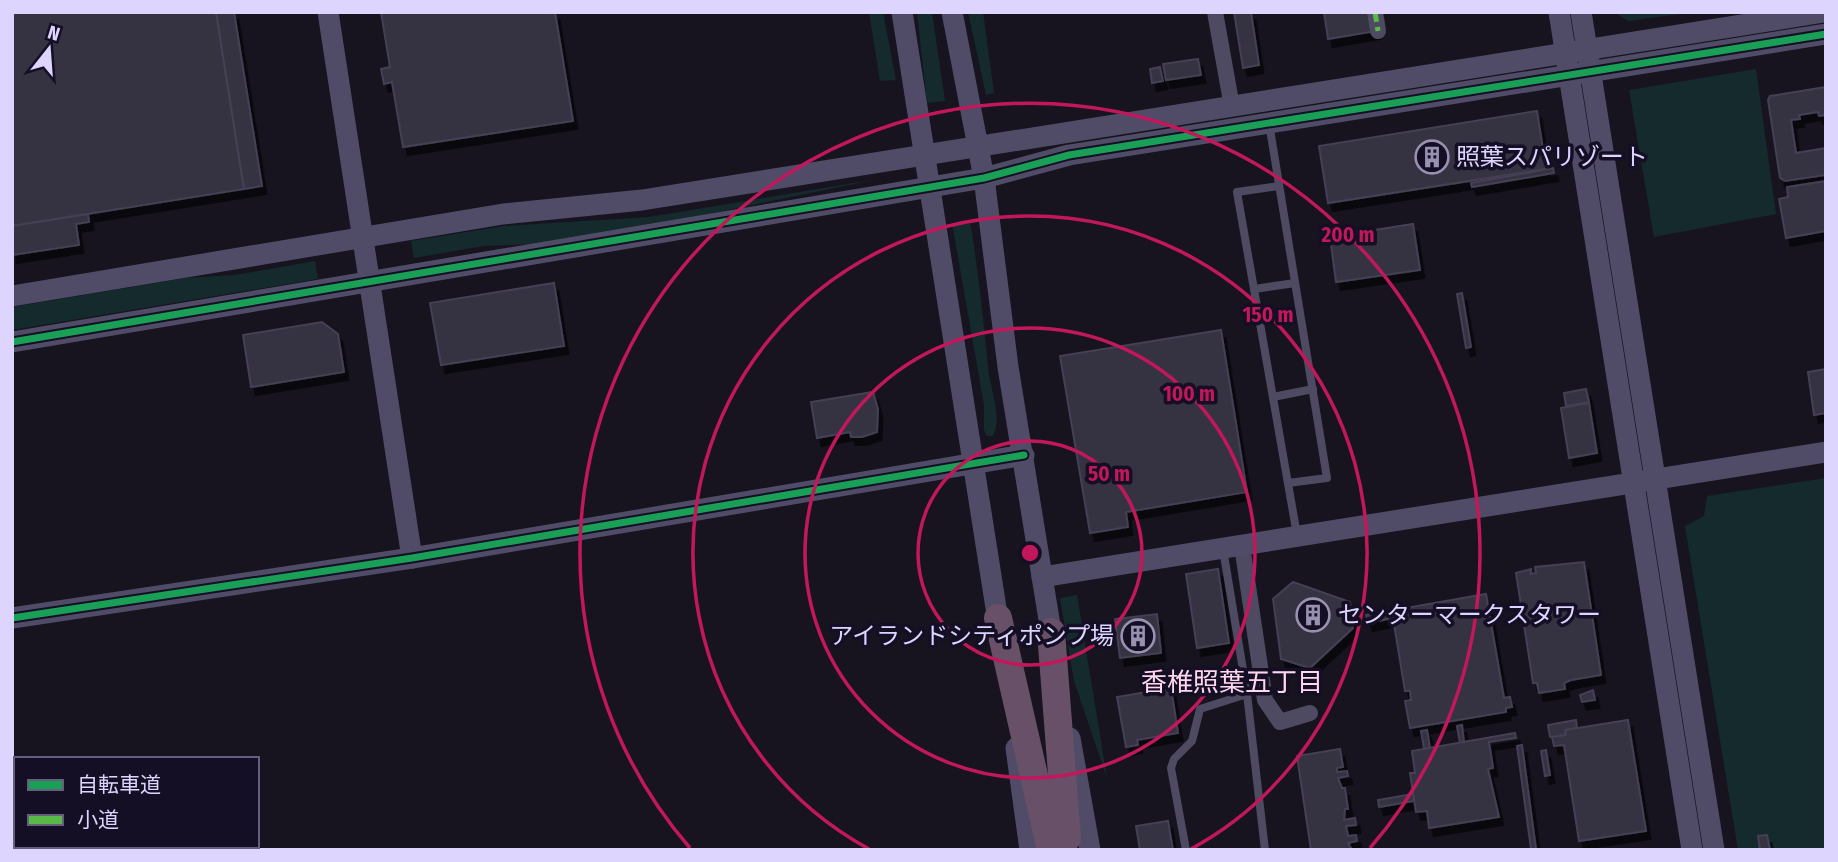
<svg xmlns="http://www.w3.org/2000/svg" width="1838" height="862" font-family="'Fira Sans Condensed','Noto Sans JP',sans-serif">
  <defs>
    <filter id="shadow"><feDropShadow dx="4.5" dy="8" stdDeviation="0" flood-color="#0009"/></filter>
  </defs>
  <rect width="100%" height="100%" fill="#171420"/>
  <!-- green -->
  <g fill="#142a2d">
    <path d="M 869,12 L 883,12 L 896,80 L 880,81 Z"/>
    <path d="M 917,12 L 932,12 L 945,101 L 927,103 Z"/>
    <path d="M 968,12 L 983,12 L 994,93 L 986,95 Z"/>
    <path d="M 1614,12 L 1695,12 L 1628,21 Z"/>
    <path d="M 1756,69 L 1776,214 L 1654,237 L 1629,90 Z"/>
    <path d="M 878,179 L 650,226 L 541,244 L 484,246 L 414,258 L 411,241 L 504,226 L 649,217 Z"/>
    <path d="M 970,220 C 978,269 983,317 988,366 C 989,386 1003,416 993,436 L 987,436 L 984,430 L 984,405 L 952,223 Z"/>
    <path d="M 315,261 L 318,279 L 12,330 L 12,307 L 185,278 L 235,275 Z"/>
    <path d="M 1826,478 L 1826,850 L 1738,850 L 1685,526 L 1704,516 L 1707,496 Z"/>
    <path d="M 1077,595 L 1107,778 L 1074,681 L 1060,598 Z"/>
  </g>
  <!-- building -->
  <g fill="#363242" stroke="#443f54" stroke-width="2" filter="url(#shadow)">
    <path d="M 12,12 L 216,12 L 244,189 L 12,226 Z"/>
    <path d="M 216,12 L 234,12 L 262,186 L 244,189 Z"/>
    <path d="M 381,12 L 555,12 L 573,121 L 403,147 L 392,82 L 384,84 L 381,69 L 390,67 Z"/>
    <path d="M 1234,12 L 1251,12 L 1259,65 L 1243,68 Z"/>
    <path d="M 1324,12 L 1373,12 L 1376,31 L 1328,39 Z"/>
    <path d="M 1198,59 L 1201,75 L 1166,80 L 1163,64 Z"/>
    <path d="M 1160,67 L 1163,81 L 1152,83 L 1150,69 Z"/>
    <path d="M 1826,87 L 1826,115 L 1819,116 L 1818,112 L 1799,115 L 1800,119 L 1791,120 L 1796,153 L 1826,148 L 1826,175 L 1785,181 L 1780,178 L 1768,100 L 1770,96 Z"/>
    <path d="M 1537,111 L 1546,169 L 1328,203 L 1319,146 Z"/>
    <path d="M 1553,168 L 1554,173 L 1472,187 L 1471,183 Z"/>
    <path d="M 1826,181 L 1826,231 L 1786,238 L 1779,199 L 1788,197 L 1787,187 Z"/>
    <path d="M 88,214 L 89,222 L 76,224 L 79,245 L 12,255 L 12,226 Z"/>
    <path d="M 1413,224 L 1420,270 L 1336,282 L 1330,237 Z"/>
    <path d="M 554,283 L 564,346 L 441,365 L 430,303 Z"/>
    <path d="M 1462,293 L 1471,347 L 1466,348 L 1457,294 Z"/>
    <path d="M 322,322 L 338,334 L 344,372 L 251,387 L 243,335 Z"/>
    <path d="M 1221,330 L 1247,492 L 1126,512 L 1128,527 L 1090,533 L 1060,356 Z"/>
    <path d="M 1826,369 L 1826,413 L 1814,415 L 1808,372 Z"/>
    <path d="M 1586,389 L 1589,402 L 1566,406 L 1564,393 Z"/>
    <path d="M 873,392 L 878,409 L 877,432 L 862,437 L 851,437 L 850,432 L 817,438 L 811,402 Z"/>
    <path d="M 1589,403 L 1597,453 L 1569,458 L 1561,408 Z"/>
    <path d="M 1584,562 L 1601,675 L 1571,680 L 1564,683 L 1565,689 L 1539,693 L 1537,683 L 1533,683 L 1516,573 L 1531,569 L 1531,574 L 1536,573 L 1535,567 Z"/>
    <path d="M 1218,569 L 1229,643 L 1197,648 L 1186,574 Z"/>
    <path d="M 1293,582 L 1350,602 L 1353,628 L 1310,668 L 1281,659 L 1273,599 Z"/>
    <path d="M 1486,594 L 1504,698 L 1510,697 L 1512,707 L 1506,708 L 1506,712 L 1410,728 L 1405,701 L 1411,700 L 1410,691 L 1405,691 L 1393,618 L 1368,623 L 1366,615 Z"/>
    <path d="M 1157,614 L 1161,653 L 1120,658 L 1115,619 Z"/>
    <path d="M 1171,688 L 1178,733 L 1137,740 L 1138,745 L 1126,747 L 1117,697 Z"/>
    <path d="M 1593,690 L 1595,700 L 1582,702 L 1580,695 Z"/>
    <path d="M 1576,720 L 1577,728 L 1565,730 L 1566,735 L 1550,737 L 1548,725 Z"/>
    <path d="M 1628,720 L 1646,831 L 1579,841 L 1564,745 L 1554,746 L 1552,737 L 1566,735 L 1565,730 Z"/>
    <path d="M 1462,725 L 1464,742 L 1460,743 L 1457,726 Z"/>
    <path d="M 1427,730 L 1430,748 L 1424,748 L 1421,731 Z"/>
    <path d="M 1515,733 L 1516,738 L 1489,742 L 1493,768 L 1488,769 L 1499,817 L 1429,828 L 1427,811 L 1416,812 L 1410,773 L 1415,773 L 1412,751 Z"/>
    <path d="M 1522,745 L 1536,849 L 1531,849 L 1517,746 Z"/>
    <path d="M 1340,749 L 1343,767 L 1337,768 L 1337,772 L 1347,771 L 1348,776 L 1338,778 L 1342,788 L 1345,788 L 1348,809 L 1345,809 L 1344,820 L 1355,818 L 1356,825 L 1346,826 L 1348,836 L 1356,835 L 1357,841 L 1348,843 L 1352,850 L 1311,850 L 1297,756 Z"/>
    <path d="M 1546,750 L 1550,775 L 1545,776 L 1541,751 Z"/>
    <path d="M 1413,794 L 1414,801 L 1379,807 L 1378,800 Z"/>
    <path d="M 1168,821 L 1173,850 L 1140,850 L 1136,826 Z"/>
    <path d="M 1767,835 L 1770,850 L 1760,850 L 1758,836 Z"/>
  </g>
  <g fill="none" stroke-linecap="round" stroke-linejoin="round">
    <!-- lane -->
    <g stroke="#4d4a61" stroke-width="8">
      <path d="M 1269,123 L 1327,478 L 1288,483"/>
      <path d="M 1279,186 L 1237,192 L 1297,535"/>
      <path d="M 1254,289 L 1295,283"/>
      <path d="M 1273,397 L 1313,389"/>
      <path d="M 1223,549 L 1247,694 L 1265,850"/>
      <path d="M 1186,850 L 1171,768 L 1174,759 L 1192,741 L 1200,709 L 1247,694"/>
    </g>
    <!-- street -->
    <g stroke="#4d4a61" stroke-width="16">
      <path d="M 1215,12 L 1232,107"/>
      <path d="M 1375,12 L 1378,31"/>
      <path d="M 1242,546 L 1265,700 L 1280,722 L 1310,713"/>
    </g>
    <!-- secondary -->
    <g stroke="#504c67" stroke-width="21">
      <path d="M 328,12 L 412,558"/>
      <path d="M 902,12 L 1000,633"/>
      <path d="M 952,12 L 984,178 L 1008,367 L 1053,644"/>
      <path d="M 1559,12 L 1692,850"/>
      <path d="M 1581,12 L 1714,850"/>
      <path d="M 12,296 L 503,214 L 642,200 L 1824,12"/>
      <path d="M 12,342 L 984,178 L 1069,155 L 1826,34"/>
      <path d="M 1042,577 L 1826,452"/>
      <path d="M 12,618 L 412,558 L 1024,455"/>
      <path d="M 1070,738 L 1090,850"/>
      <path d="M 1016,748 L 1030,850"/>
    </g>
    <!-- highway -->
    <g stroke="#685168" stroke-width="28">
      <path d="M 998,618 L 1051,850"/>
      <path d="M 1051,632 L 1067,838"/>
    </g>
    <!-- quiet -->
    <path stroke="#58b947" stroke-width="5" stroke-dasharray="10 5" stroke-linecap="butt" d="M 1375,12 L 1378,31"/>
    <defs>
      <g id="cycleway">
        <path d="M 12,342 L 984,178 L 1069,155 L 1826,34"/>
        <path d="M 12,618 L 412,558 L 1024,455"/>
      </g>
    </defs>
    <!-- cycleway casing -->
    <use href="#cycleway" stroke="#150f25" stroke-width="11"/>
    <!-- cycleway -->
    <use href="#cycleway" stroke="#1a9f57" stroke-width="7"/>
  </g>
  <!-- distance rings -->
  <g fill="none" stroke="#c2185b" stroke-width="3.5">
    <circle cx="1030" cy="553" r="112"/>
    <circle cx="1030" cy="553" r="225"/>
    <path d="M869 849A337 337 0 1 1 1191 849"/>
    <path d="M690 848A450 450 0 1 1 1370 848"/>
  </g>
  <!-- icons -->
  <defs>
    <symbol id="building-ring" viewBox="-11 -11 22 22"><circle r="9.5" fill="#150f25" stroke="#9891b0" stroke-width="1.5"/><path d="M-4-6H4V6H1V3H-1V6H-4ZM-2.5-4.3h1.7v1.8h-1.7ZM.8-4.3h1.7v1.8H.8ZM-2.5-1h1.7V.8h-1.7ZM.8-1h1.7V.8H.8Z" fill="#9891b0"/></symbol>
  </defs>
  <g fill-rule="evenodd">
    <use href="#building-ring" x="1413" y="138" width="38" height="38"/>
    <use href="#building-ring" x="1294" y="596" width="38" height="38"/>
    <use href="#building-ring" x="1119" y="617" width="38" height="38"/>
  </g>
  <g text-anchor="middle" stroke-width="7" stroke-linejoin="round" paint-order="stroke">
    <!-- poi labels -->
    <g font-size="24" fill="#ddd5fe" stroke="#150f25" text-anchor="start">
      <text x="1456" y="165">照葉スパリゾート</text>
      <text x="1338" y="623">センターマークスタワー</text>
      <text x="1114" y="644" text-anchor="end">アイランドシティポンプ場</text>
    </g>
    <!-- neighbourhood labels -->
    <g font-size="26" fill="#fed7ed" stroke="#150f25">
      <text x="1232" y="691">香椎照葉五丁目</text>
    </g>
  </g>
  <circle cx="1030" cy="553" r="10" fill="#c2185b" stroke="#150f25" stroke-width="3.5"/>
  <g font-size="21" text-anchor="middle" font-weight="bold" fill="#c2185b" stroke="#150f25" stroke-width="7" stroke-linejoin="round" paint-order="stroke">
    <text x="1348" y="242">200 m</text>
    <text x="1268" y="322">150 m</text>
    <text x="1189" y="401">100 m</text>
    <text x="1109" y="481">50 m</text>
  </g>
  <!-- border -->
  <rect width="1838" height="862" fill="none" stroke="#ddd5fe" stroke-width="28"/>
  <!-- legend -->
  <rect x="14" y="757" width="245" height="91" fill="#150f25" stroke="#655e7c" stroke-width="2"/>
  <rect x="28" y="780" width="35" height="10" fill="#1a9f57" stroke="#655e7c" stroke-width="2"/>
  <text x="77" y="792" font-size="21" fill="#ddd5fe">自転車道</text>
  <rect x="28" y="815" width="35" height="10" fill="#58b947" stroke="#655e7c" stroke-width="2"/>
  <text x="77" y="827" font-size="21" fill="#ddd5fe">小道</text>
  <!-- north arrow -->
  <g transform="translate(49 49) rotate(17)" stroke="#150f25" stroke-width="5" paint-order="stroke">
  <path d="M0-5L12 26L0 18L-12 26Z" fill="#ddd5fe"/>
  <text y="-10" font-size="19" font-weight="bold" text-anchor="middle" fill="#ddd5fe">N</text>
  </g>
</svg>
